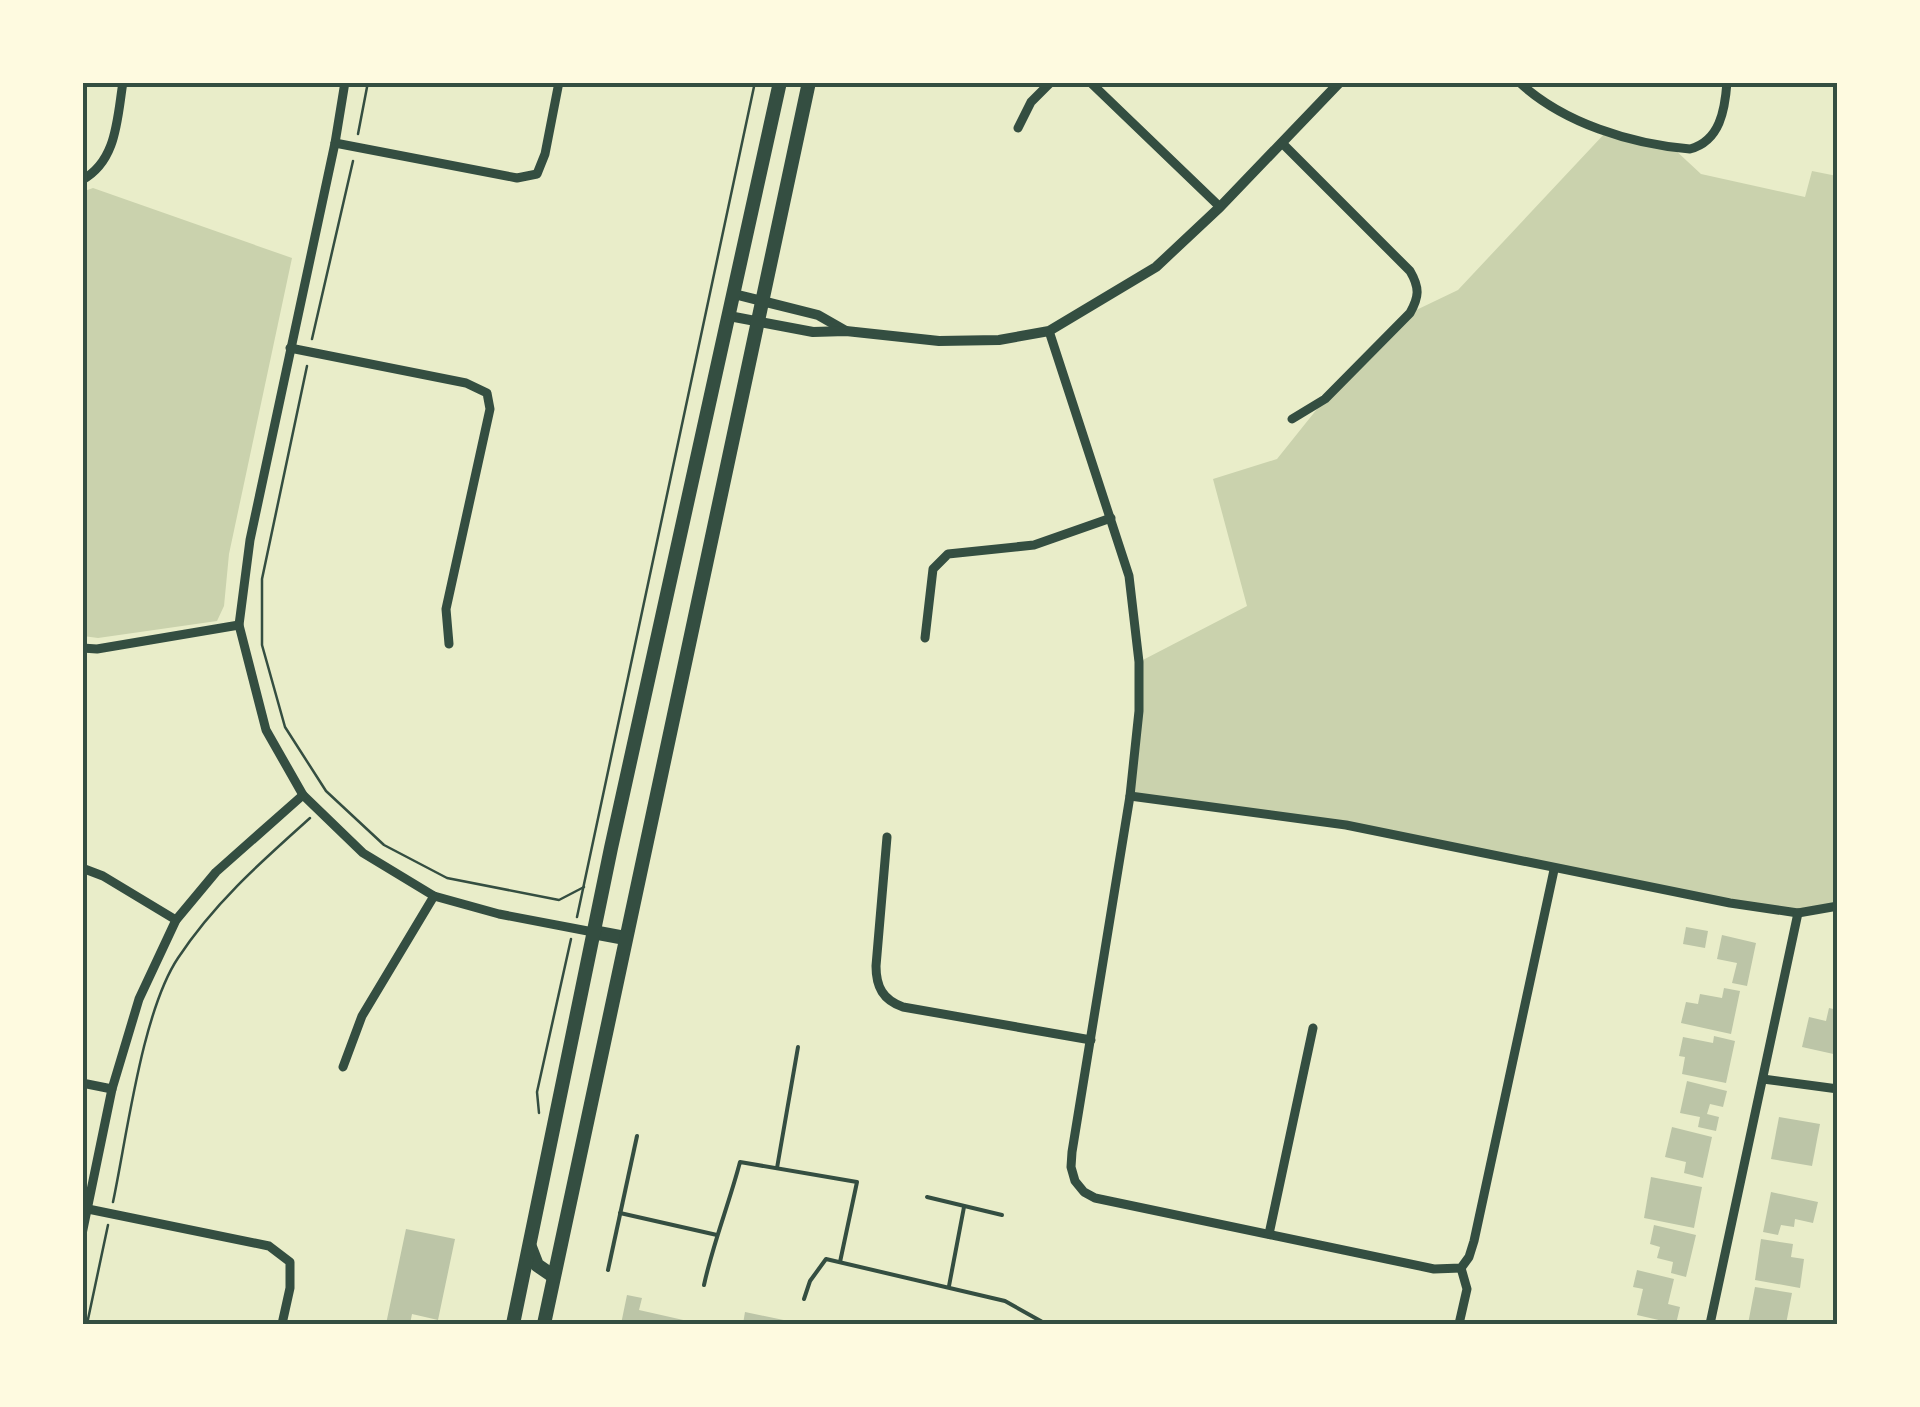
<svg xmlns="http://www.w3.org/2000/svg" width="1920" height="1407" font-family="'Source Serif 4',serif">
  <rect width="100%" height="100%" fill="#e9edc9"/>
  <!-- green -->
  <g fill="#cad2ad">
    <path d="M 1607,131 L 1673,148 L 1701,174 L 1805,197 L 1812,171 L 1837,176 L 1837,906 L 1798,913 L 1346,825 L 1130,796 L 1139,662 L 1247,606 L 1213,479 L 1277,459 L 1325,399 L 1410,313 L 1458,290 Z"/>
    <path d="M 93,188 L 292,258 L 229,554 L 224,606 L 217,621 L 98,638 L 83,636 L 82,192 Z"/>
  </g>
  <!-- building -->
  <g fill="#bcc5a7">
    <path d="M 1686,927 L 1708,931 L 1705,948 L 1683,944 Z"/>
    <path d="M 1722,935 L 1756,943 L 1747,986 L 1732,983 L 1737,963 L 1717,959 Z"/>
    <path d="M 1724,988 L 1740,991 L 1731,1034 L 1681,1023 L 1686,1002 L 1698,1004 L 1700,994 L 1722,998 Z"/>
    <path d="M 1829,1008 L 1838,1010 L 1838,1055 L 1802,1047 L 1809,1017 L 1826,1021 Z"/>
    <path d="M 1714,1036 L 1735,1041 L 1726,1083 L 1682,1074 L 1685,1057 L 1679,1056 L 1683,1037 L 1713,1043 Z"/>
    <path d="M 1687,1081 L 1727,1091 L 1723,1107 L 1710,1104 L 1707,1114 L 1719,1117 L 1716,1131 L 1698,1127 L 1700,1117 L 1680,1113 Z"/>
    <path d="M 1779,1117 L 1820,1124 L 1812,1166 L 1771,1159 Z"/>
    <path d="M 1672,1127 L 1712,1137 L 1703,1178 L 1684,1173 L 1686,1162 L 1665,1157 Z"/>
    <path d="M 1651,1177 L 1702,1187 L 1694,1228 L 1644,1218 Z"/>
    <path d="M 1771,1192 L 1818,1202 L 1813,1223 L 1795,1219 L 1794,1227 L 1781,1225 L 1778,1235 L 1763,1232 Z"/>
    <path d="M 1654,1225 L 1696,1235 L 1686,1277 L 1671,1273 L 1673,1262 L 1657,1258 L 1660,1247 L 1650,1244 Z"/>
    <path d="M 406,1229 L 455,1239 L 438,1320 L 412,1314 L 410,1324 L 386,1324 Z"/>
    <path d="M 1761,1239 L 1793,1244 L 1791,1257 L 1804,1259 L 1800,1288 L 1755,1280 Z"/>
    <path d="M 1637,1270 L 1674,1279 L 1668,1304 L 1680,1307 L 1676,1324 L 1637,1315 L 1643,1289 L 1633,1287 Z"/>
    <path d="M 1755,1287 L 1792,1293 L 1786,1324 L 1765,1320 L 1764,1324 L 1748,1324 Z"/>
    <path d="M 627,1295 L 642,1298 L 639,1310 L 701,1324 L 621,1324 Z"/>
    <path d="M 745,1312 L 798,1323 L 798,1324 L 743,1324 Z"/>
  </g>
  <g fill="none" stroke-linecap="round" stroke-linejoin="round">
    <!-- path -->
    <g stroke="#344e41" stroke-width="2.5">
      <path d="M 358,134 L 368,82"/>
      <path d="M 312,339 L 353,161"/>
      <path d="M 307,366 L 262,579 L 262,645 L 285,727 L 326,791 L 384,845 L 447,878 L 559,900 L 584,887"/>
      <path d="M 577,917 L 755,82"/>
      <path d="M 539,1113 L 537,1092 L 571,939"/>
      <path d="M 113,1202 C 127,1136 142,1012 178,958 C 214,903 262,861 310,818"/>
      <path d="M 87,1324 L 108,1225"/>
    </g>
    <!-- service -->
    <g stroke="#344e41" stroke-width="4">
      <path d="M 777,1168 L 798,1047"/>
      <path d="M 927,1197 L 1002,1215"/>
      <path d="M 620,1213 L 717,1235"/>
      <path d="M 608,1270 L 637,1136"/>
      <path d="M 704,1285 C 713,1243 729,1204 740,1162 L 857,1182 L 840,1262"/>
      <path d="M 949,1286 L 964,1207"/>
      <path d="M 804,1299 L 810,1281 L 826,1259 L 1005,1301 L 1046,1324"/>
    </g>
    <!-- minor -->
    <g stroke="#344e41" stroke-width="9">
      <path d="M 345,82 L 335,143 L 250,540 L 239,625 L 266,730 L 303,795 L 363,853 L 434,896 L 499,914 L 593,932"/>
      <path d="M 1090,82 L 1220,207"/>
      <path d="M 1519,82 C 1563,123 1631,144 1690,149 C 1720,141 1725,110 1727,82"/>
      <path d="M 1018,128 L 1031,102 L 1051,82"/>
      <path d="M 335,143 L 517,178 L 537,174 L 545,154 L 559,82"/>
      <path d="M 1282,143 L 1410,271 C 1420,288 1419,297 1410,313 L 1325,399 L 1292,419"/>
      <path d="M 82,180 C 117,161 117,119 123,82"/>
      <path d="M 1049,331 L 1129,576 L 1139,662 L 1139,711 L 1130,796 L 1072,1152 L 1071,1167 L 1075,1181 L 1084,1192 L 1095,1198 L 1434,1269 L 1461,1268 L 1469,1257 L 1474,1241 L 1554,870"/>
      <path d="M 290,348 L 466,383 L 487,393 L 490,409 L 446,609 L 449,644"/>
      <path d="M 925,638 L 933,569 L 948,554 L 1034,545 L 1111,518"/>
      <path d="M 82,648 L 97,649 L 239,625"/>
      <path d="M 1130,796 L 1346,825 L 1730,903 L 1798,913 L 1838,906"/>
      <path d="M 887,837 L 876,966 C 876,987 883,1000 903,1007 L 1091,1040"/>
      <path d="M 82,868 L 103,876 L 176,920"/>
      <path d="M 343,1067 L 362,1016 L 434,896"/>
      <path d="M 1763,1079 L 1838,1089"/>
      <path d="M 82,1083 L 112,1089"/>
      <path d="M 88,1209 L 269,1246 L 290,1262 L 290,1288 L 282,1324"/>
      <path d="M 82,1234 L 112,1089 L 139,999 L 176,920 L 216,872 L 303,795"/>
      <path d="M 1269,1234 L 1313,1028"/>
      <path d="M 1459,1324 L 1467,1289 L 1461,1268"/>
      <path d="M 1710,1324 L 1798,913"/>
    </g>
    <!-- tertiary -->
    <g stroke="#344e41" stroke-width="10">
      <path d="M 734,294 L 818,315 L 846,331"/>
      <path d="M 729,316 L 813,332 L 846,331 L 939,341 L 999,340 L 1049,331 L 1156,267 L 1220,207 L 1340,82"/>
    </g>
    <!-- primary -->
    <g stroke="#344e41" stroke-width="14">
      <path d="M 593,932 L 625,938"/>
      <path d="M 530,1247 L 537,1265 L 553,1276"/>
      <path d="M 513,1324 L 611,848 L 780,82"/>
      <path d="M 544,1324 L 809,82"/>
    </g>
  </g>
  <!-- border -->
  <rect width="1920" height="1407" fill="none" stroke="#fefae0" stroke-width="170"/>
  <rect x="85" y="85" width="1750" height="1237" fill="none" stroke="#344e41" stroke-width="4"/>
</svg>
